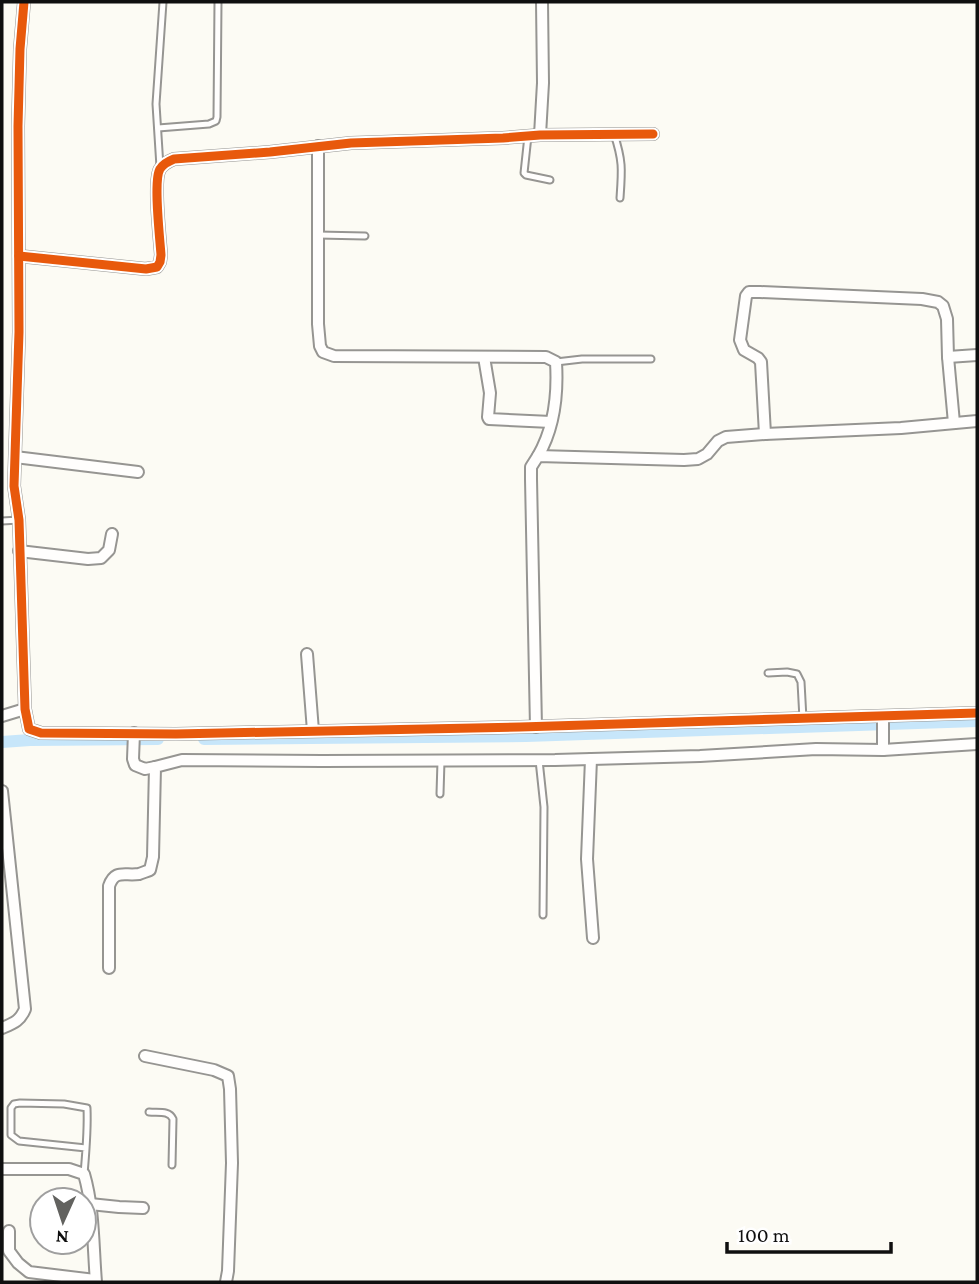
<svg xmlns="http://www.w3.org/2000/svg" width="979" height="1284" font-family="'Crimson Pro',serif">
  <rect width="100%" height="100%" fill="#fcfbf4"/>
  <g fill="none" stroke-linecap="round" stroke-linejoin="round">
    <!-- canal -->
    <g stroke="#c7e6fa" stroke-width="12">
      <path d="M 204,739 L 526,736 L 977,721"/>
      <path d="M 2,742 L 30,740 L 158,739"/>
    </g>
    <defs>
      <g id="service">
        <path d="M 158,128 L 209,124 L 216,121 L 217,117 L 218,2"/>
        <path d="M 614,134 C 623,161 622,170 620,198"/>
        <path d="M 528,136 L 524,173 L 526,175 L 550,180"/>
        <path d="M 160,167 L 156,104 L 163,2"/>
        <path d="M 318,235 L 365,236"/>
        <path d="M 556,362 L 582,359 L 651,359"/>
        <path d="M 2,521 L 19,520"/>
        <path d="M 768,673 L 787,672 L 797,674 L 801,682 L 803,719"/>
        <path d="M 539,760 L 544,807 L 543,915"/>
        <path d="M 440,794 L 441,761"/>
        <path d="M 149,1112 C 158,1113 169,1110 173,1119 L 172,1165"/>
        <path d="M 84,1174 C 86,1151 88,1130 87,1108 L 64,1104 L 20,1103 L 14,1104 L 11,1108 L 11,1135 L 19,1141 L 86,1148"/>
      </g>
      <g id="minor">
        <path d="M 24,2 L 20,49 L 18,126 L 19,332 L 14,486 L 19,520 L 25,709 L 29,729 L 41,733 L 176,734 L 520,727 L 977,713"/>
        <path d="M 540,135 L 543,83 L 542,2"/>
        <path d="M 318,146 L 318,324 L 320,346 L 323,352 L 334,356 L 546,357 L 556,362 C 558,395 555,427 538,456"/>
        <path d="M 19,256 L 146,269 L 157,267 L 160,262 L 161,255 C 160,239 153,180 160,169 C 163,164 169,161 174,159 L 270,152 L 351,143 L 503,138 L 540,135 L 653,134"/>
        <path d="M 484,357 L 490,393 L 488,417 L 489,419 L 551,422"/>
        <path d="M 948,357 L 977,355"/>
        <path d="M 765,434 L 761,362 L 758,358 L 744,350 L 740,340 L 746,296 L 749,292 L 760,292 L 922,299 L 938,302 L 943,306 L 947,319 L 948,357 L 954,423"/>
        <path d="M 15,457 L 138,472"/>
        <path d="M 19,551 L 88,559 L 101,558 L 109,550 L 112,534"/>
        <path d="M 307,654 L 313,731"/>
        <path d="M 2,716 L 25,709"/>
        <path d="M 536,727 L 531,479 L 531,467 L 538,456 L 684,460 L 698,459 L 707,454 L 718,441 L 726,437 L 765,434 L 901,428 L 977,421"/>
        <path d="M 134,733 L 133,759 L 135,765 L 145,769 L 155,767"/>
        <path d="M 883,750 L 883,716"/>
        <path d="M 591,759 L 587,859 L 593,938"/>
        <path d="M 2,791 L 25,1009 C 20,1021 14,1023 2,1028"/>
        <path d="M 109,968 L 109,886 C 115,869 124,876 139,874 C 142,873 147,871 150,870 L 153,857 L 155,767 L 182,760 L 322,761 L 555,760 L 700,756 L 816,749 L 883,750 L 977,744"/>
        <path d="M 145,1056 L 214,1070 L 228,1076 L 230,1089 L 232,1163 L 228,1271 L 226,1282"/>
        <path d="M 2,1169 L 69,1169 L 84,1174 C 94,1208 93,1246 96,1282"/>
        <path d="M 90,1204 L 119,1207 L 143,1208"/>
        <path d="M 9,1231 L 9,1251 L 18,1263 L 29,1272 L 95,1280"/>
      </g>
    </defs>
    <!-- service casing -->
    <use href="#service" stroke="#969592" stroke-width="9"/>
    <!-- minor casing -->
    <use href="#minor" stroke="#969592" stroke-width="14"/>
    <!-- service -->
    <use href="#service" stroke="#fffefd" stroke-width="5"/>
    <!-- minor -->
    <use href="#minor" stroke="#fffefd" stroke-width="10"/>
    <defs>
      <g id="cycleway">
        <path d="M 24,2 L 20,49 L 18,126 L 19,332 L 14,486 L 19,520 L 25,709 L 29,729 L 41,733 L 176,734 L 520,727 L 977,713"/>
        <path d="M 19,256 L 146,269 L 157,267 L 160,262 L 161,255 C 160,239 153,180 160,169 C 163,164 169,161 174,159 L 270,152 L 351,143 L 503,138 L 540,135 L 653,134"/>
      </g>
    </defs>
    <!-- cycleway casing -->
    <use href="#cycleway" stroke="#fff" stroke-width="13"/>
    <!-- cycleway -->
    <use href="#cycleway" stroke="#e8590c" stroke-width="9"/>
  </g>
  <!-- border -->
  <rect width="979" height="1284" fill="none" stroke="#0f0f0f" stroke-width="7"/>
  <!-- north arrow -->
  <g transform="translate(63 1221) rotate(183)"><circle r="33" fill="#ffffff" stroke="#9f9f9f" stroke-width="2"/>
  <path d="M0-5L12 26L0 18L-12 26Z" fill="#62625f"/>
  <text y="-10" font-size="19" font-weight="bold" text-anchor="middle" fill="#0f0f0f">N</text>
  </g>
  <!-- scale -->
  <path d="M727 1242v10h164v-10" fill="none" stroke="#0f0f0f" stroke-width="3.5"/>
  <text x="738" y="1242" font-size="21" fill="#0f0f0f" stroke="#ffffff" stroke-width="5" paint-order="stroke">100 m</text>
</svg>
